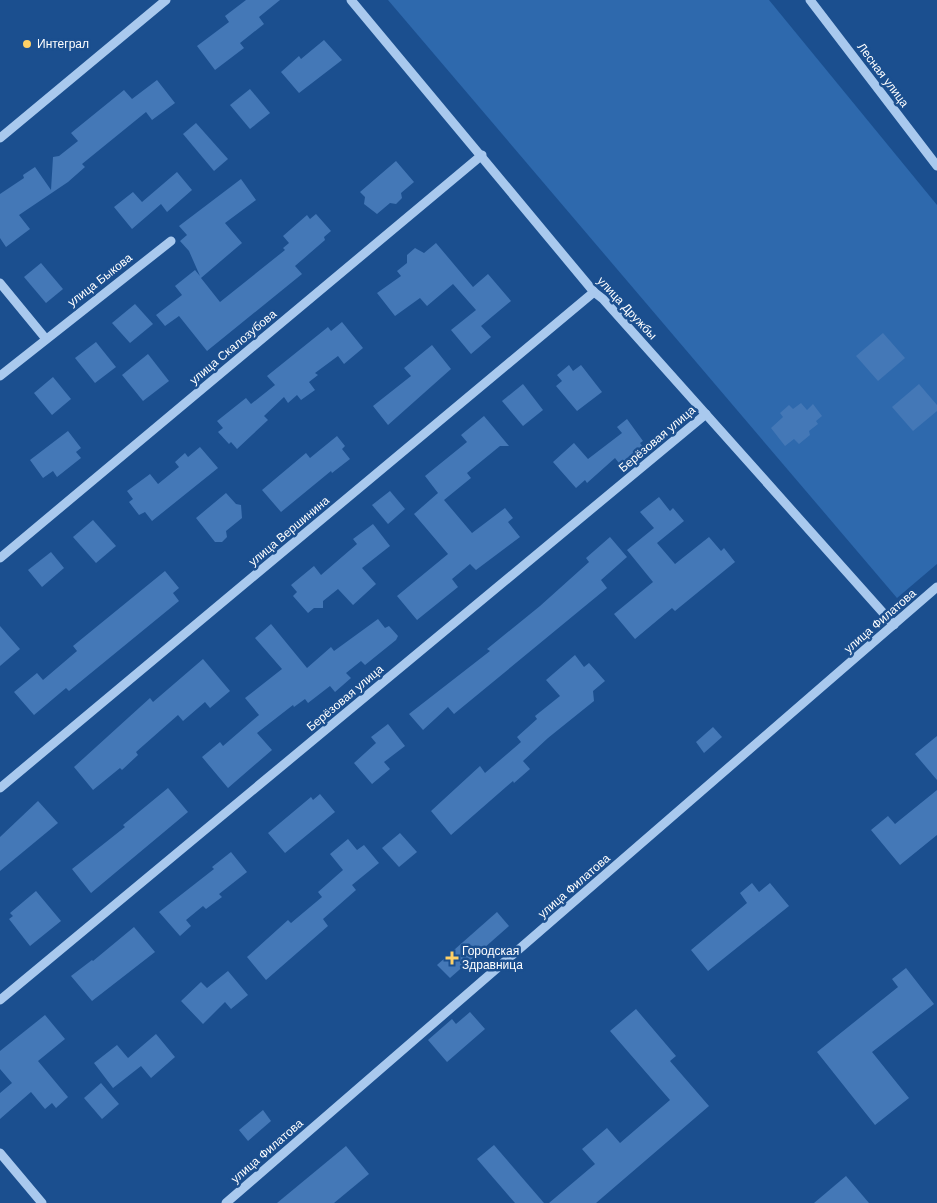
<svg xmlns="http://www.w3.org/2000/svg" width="937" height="1203" font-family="Arial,sans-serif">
  <rect width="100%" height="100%" fill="#1b4f8f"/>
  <!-- green -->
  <path fill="#2e69ad" d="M 388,0 L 769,0 L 937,205 L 937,564 L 897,598 Z"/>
  <!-- building -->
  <g fill="#4478b7">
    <path d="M 246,0 L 280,0 L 259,17 L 264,24 L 240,43 L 244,48 L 215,70 L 197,46 L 229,22 L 225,16 Z"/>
    <path d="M 324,40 L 342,60 L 299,93 L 281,72 L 299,56 L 301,59 Z"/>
    <path d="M 157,80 L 175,103 L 152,120 L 146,112 L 82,164 L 85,167 L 68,182 L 19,215 L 30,229 L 6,247 L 0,238 L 0,194 L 24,178 L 23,175 L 35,167 L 51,190 L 53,157 L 59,156 L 78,141 L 71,133 L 124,90 L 132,99 Z"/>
    <path d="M 250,89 L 270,113 L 250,129 L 230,105 Z"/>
    <path d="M 196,123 L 228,159 L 214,171 L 183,134 Z"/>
    <path d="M 396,161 L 414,182 L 401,193 L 402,198 L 396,204 L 390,203 L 377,214 L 364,204 L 365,197 L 360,192 Z"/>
    <path d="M 177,172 L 192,190 L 167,212 L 161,204 L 132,229 L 114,207 L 133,192 L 142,202 Z"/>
    <path d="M 241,179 L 256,200 L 225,223 L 242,243 L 201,278 L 220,302 L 285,250 L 283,248 L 289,243 L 283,236 L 307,215 L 310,219 L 316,214 L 331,231 L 324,237 L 325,240 L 295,266 L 302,274 L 207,351 L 179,316 L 165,326 L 156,315 L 182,295 L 175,286 L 195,270 L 200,276 L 189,251 L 180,241 L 187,235 L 179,226 Z"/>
    <path d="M 436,243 L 473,287 L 488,274 L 511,301 L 481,326 L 491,337 L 471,354 L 451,330 L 476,310 L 453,284 L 427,306 L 420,298 L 395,316 L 377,293 L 401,276 L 397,271 L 407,263 L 407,255 L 415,248 L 424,253 Z"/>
    <path d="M 41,263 L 63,289 L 46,303 L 24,277 Z"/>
    <path d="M 135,304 L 153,324 L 130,343 L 112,323 Z"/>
    <path d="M 342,322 L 363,348 L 344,364 L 338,356 L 315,373 L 318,375 L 309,382 L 315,390 L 301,400 L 297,395 L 288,403 L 284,397 L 264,416 L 268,420 L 237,449 L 231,442 L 229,444 L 218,432 L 223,428 L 217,421 L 246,398 L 251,404 L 275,385 L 267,376 L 328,327 L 331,331 Z"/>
    <path d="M 883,333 L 905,358 L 878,381 L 856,356 Z"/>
    <path d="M 96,342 L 116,367 L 95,383 L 75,358 Z"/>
    <path d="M 432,345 L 451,369 L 388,425 L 373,406 L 411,376 L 404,368 Z"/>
    <path d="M 148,354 L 169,381 L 143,401 L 122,375 Z"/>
    <path d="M 569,365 L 573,371 L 581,365 L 602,392 L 577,411 L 556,386 L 562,381 L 557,375 Z"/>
    <path d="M 53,377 L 71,399 L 52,415 L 34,393 Z"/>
    <path d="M 523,384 L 543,410 L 523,426 L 502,401 Z"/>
    <path d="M 919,384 L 937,405 L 937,411 L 913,431 L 892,407 Z"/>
    <path d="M 801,403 L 807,410 L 813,404 L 822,416 L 816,421 L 818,424 L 809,431 L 810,435 L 799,444 L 794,439 L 785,446 L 771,428 L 783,417 L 780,413 L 789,405 L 793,409 Z"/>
    <path d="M 484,416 L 509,446 L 500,446 L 467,473 L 471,478 L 444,500 L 472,533 L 505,508 L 513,518 L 508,522 L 520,537 L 476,570 L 470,564 L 452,579 L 458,587 L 417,620 L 397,596 L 448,554 L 414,514 L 438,493 L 425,476 L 467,442 L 461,435 Z"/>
    <path d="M 627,419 L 643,441 L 640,443 L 645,450 L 622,467 L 615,458 L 587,483 L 585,480 L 576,488 L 553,462 L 574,443 L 588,459 L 622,433 L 617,427 Z"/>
    <path d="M 68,431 L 81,448 L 76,452 L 81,458 L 57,477 L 53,471 L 43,478 L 30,460 Z"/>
    <path d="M 337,436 L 345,446 L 342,449 L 350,459 L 332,473 L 331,471 L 281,512 L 262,490 L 306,453 L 310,458 Z"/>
    <path d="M 200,447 L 218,468 L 152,521 L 145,512 L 139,515 L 129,502 L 133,499 L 127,491 L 150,474 L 158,484 L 179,467 L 175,462 L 185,453 L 188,457 Z"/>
    <path d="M 390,491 L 405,509 L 388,524 L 372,505 Z"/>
    <path d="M 226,493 L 236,504 L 241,505 L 242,518 L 226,531 L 227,537 L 222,542 L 215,542 L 196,518 Z"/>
    <path d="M 659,497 L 670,511 L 673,508 L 684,521 L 657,543 L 675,564 L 709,537 L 721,551 L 724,548 L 735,562 L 675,611 L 672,608 L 635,639 L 614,614 L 653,582 L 627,550 L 654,528 L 640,512 Z"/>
    <path d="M 93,520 L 116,546 L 96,563 L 73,537 Z"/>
    <path d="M 373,524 L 390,546 L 362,568 L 376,584 L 353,605 L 338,589 L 323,601 L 323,608 L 314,608 L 308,613 L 293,596 L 297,592 L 291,585 L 314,566 L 321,575 L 357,544 L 353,539 Z"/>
    <path d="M 610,537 L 627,557 L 601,580 L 607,588 L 454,714 L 448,707 L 423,730 L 409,714 L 490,651 L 487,649 L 540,606 L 589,562 L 586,558 Z"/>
    <path d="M 51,552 L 64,568 L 42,587 L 28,570 Z"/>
    <path d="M 165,571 L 179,588 L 173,593 L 179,601 L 69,691 L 66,688 L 34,715 L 14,692 L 37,673 L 43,680 L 77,651 L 73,646 Z"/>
    <path d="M 378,619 L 385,628 L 389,626 L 398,636 L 396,640 L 365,665 L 361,661 L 346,673 L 351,678 L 335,692 L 330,686 L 308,703 L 305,699 L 294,707 L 293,705 L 257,733 L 272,750 L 228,788 L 202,757 L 220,742 L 223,746 L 259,715 L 245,698 L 282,669 L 255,638 L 271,624 L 307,668 L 331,647 L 334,651 Z"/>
    <path d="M 0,626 L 20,649 L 0,666 Z"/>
    <path d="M 575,655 L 584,667 L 589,663 L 605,681 L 593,691 L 594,701 L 548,738 L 523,761 L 530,769 L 514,783 L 513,781 L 451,835 L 431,811 L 480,766 L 485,773 L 521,742 L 517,737 L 537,719 L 535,716 L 560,696 L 546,680 Z"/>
    <path d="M 203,659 L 230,691 L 210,708 L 205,702 L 183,721 L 178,715 L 136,752 L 138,755 L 122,770 L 120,768 L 93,790 L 74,767 L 150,698 L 153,702 Z"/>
    <path d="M 388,724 L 405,746 L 384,762 L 390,769 L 372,784 L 354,763 L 376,743 L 371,737 Z"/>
    <path d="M 713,727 L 722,737 L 704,753 L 696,742 Z"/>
    <path d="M 937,736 L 937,780 L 915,754 Z"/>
    <path d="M 168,788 L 188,812 L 91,893 L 72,869 L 125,827 L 123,825 Z"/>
    <path d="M 937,790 L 937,835 L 900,865 L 871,830 L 888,816 L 895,824 Z"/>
    <path d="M 320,794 L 335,812 L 285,853 L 268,833 L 311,797 L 313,800 Z"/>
    <path d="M 38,801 L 58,823 L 0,871 L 0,837 Z"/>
    <path d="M 400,833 L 417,852 L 399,867 L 382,848 Z"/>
    <path d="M 348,839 L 357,850 L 364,845 L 379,863 L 352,885 L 356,890 L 323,919 L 328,926 L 266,980 L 247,957 L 288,920 L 291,923 L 322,897 L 318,892 L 343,870 L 330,854 Z"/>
    <path d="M 231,852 L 247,872 L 219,894 L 222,897 L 206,909 L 203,906 L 186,920 L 191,926 L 180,936 L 159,912 L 214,869 L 212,867 Z"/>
    <path d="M 752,883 L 759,892 L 770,883 L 789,906 L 708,971 L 691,950 L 747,903 L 740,893 Z"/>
    <path d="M 36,891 L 61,921 L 30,946 L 9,919 L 13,916 L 10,913 Z"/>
    <path d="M 497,912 L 509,926 L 450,978 L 437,965 Z"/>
    <path d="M 134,927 L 155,952 L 92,1001 L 71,976 L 92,960 L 93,961 Z"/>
    <path d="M 906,968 L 934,1004 L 872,1052 L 909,1098 L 875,1125 L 817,1052 L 898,987 L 892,979 Z"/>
    <path d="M 228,971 L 248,995 L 231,1009 L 225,1002 L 203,1024 L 181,1001 L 201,982 L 207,988 Z"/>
    <path d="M 636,1009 L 676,1056 L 670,1061 L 709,1106 L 596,1203 L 549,1203 L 595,1164 L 582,1149 L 607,1128 L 620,1143 L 670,1100 L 610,1031 Z"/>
    <path d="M 470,1012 L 485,1029 L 447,1062 L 428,1040 L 452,1019 L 456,1024 Z"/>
    <path d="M 45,1015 L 65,1039 L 38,1061 L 68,1097 L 56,1108 L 52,1103 L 45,1109 L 31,1092 L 0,1119 L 0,1093 L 12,1083 L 0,1069 L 0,1051 Z"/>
    <path d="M 156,1034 L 175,1057 L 151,1078 L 141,1066 L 113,1088 L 94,1063 L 117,1045 L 128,1058 Z"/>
    <path d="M 101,1083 L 119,1104 L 102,1119 L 84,1098 Z"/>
    <path d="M 263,1110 L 271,1121 L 248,1141 L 239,1130 Z"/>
    <path d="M 494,1145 L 544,1203 L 515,1203 L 477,1159 Z"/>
    <path d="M 346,1146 L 369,1174 L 334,1203 L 277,1203 Z"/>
    <path d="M 846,1176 L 869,1203 L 814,1203 Z"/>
  </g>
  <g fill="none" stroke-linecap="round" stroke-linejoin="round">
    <!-- minor -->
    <g stroke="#a9c9ee" stroke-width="9">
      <path d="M 351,0 L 594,292 L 603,299 L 894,625"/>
      <path d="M 810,0 L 937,166"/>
      <path d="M 0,138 L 166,0"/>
      <path d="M 0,283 L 46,339"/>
      <path d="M 0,376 L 171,241"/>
      <path d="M 0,558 L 482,155"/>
      <path d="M 0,788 L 594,292"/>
      <path d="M 0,1000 L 706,414"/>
      <path d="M 0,1153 L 42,1203"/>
      <path d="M 226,1203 L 937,587"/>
    </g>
  </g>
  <!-- markers -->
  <g fill="#ffd166" stroke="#1b4f8f" stroke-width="2">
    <circle cx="27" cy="44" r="5"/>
    <path d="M449.5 950.5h5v5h5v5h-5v5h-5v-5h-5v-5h5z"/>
  </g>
  <g text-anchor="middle" stroke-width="5" stroke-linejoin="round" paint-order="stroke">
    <!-- poi labels -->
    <g font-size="12" fill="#fff" stroke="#1b4f8f" text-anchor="start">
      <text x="37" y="48">Интеграл</text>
      <text x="462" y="955">Городская<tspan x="462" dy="14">Здравница</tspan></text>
    </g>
    <!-- street labels -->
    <g font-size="12" fill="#fff" stroke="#1b4f8f">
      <text transform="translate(883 75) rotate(53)" y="4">Лесная улица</text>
      <text transform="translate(100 280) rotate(-38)" y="4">улица Быкова</text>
      <text transform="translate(627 308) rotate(47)" y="4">улица Дружбы</text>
      <text transform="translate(233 347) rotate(-40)" y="4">улица Скалозубова</text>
      <text transform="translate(657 439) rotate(-40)" y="4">Берёзовая улица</text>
      <text transform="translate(289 531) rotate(-40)" y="4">улица Вершинина</text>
      <text transform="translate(880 621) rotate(-41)" y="4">улица Филатова</text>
      <text transform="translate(345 698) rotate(-40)" y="4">Берёзовая улица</text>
      <text transform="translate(574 886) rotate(-41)" y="4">улица Филатова</text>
      <text transform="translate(267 1151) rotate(-41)" y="4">улица Филатова</text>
    </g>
  </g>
</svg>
